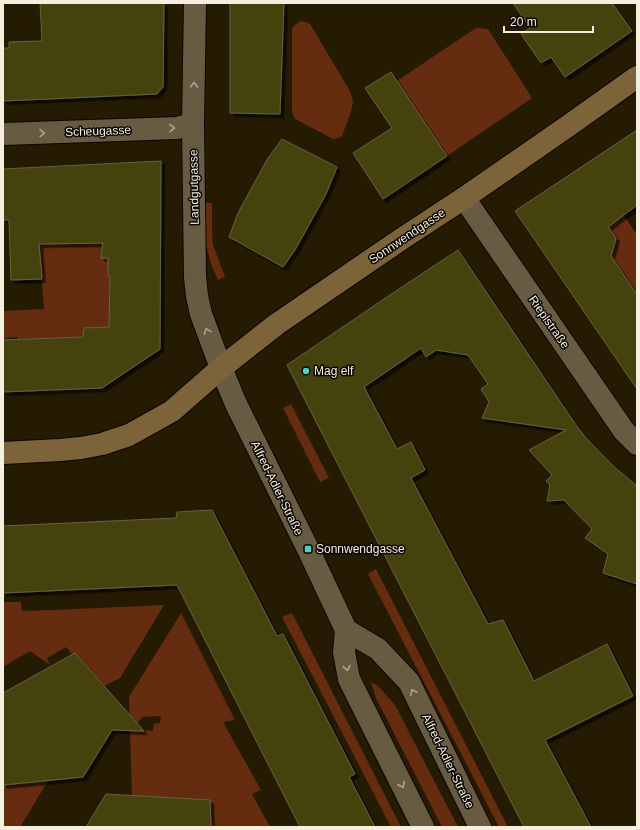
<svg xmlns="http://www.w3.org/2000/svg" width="640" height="830" font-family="Arial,sans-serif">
  <defs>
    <filter id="shadow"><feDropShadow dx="3.5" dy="3.5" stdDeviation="0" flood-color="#0009"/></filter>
  </defs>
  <rect width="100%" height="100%" fill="#251b02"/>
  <!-- green -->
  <g fill="#662c0f" fill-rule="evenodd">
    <path d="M 300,21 L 305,22 L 310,24 L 350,91 L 353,101 L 351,112 L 342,136 L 338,138 L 333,139 L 297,120 L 294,117 L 292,111 L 292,29 L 295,25 Z"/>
    <path d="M 476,28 L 488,29 L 532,98 L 447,156 L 397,81 Z"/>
    <path d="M 202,203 L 212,203 L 212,231 L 213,245 L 225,277 L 218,280 L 211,264 L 202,228 Z"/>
    <path d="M 618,206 L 637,235 L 637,295 L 607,252 L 613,247 L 616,238 L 611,231 L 602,232 Z"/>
    <path d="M 37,218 L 54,235 L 55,244 L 108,243 L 102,248 L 101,257 L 108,258 L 108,276 L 110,276 L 109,327 L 84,328 L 83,337 L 17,339 L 17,337 L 3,338 L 3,311 L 44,309 Z"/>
    <path d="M 291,404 L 329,478 L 320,482 L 283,408 Z"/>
    <path d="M 376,569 L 508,827 L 499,827 L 368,574 Z"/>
    <path d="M 3,602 L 21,602 L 22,611 L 53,610 L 164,605 L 120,678 L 104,686 L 75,653 L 72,654 L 66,647 L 47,658 L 50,665 L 30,651 L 3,667 Z"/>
    <path d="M 181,613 L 235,720 L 223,722 L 261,790 L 252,794 L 270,827 L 211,827 L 132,796 L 129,697 ZM 161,716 L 160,723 L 154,724 L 153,731 L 133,730 L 142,717 Z"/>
    <path d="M 292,613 L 401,827 L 391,827 L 282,617 Z"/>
    <path d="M 371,682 L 378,686 L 395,705 L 458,827 L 442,827 L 376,698 Z"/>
    <path d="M 48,781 L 20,827 L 3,827 L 3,785 Z"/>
  </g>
  <!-- building -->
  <g fill="#444308" stroke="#636346" filter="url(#shadow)">
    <path d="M 40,3 L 164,3 L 163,87 L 157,94 L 3,101 L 3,48 L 9,48 L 9,42 L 42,41 Z"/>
    <path d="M 230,3 L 284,3 L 280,114 L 230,113 Z"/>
    <path d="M 513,3 L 612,3 L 632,31 L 565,77 L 551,57 L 541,63 L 521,34 L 530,28 Z"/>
    <path d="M 391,72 L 447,156 L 383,199 L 353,153 L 392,128 L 365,88 Z"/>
    <path d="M 637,130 L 637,205 L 608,227 L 616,238 L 611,256 L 637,295 L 637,389 L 515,211 Z"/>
    <path d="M 282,139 L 337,167 L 326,194 L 295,250 L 283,267 L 229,237 L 238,213 L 268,158 Z"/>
    <path d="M 161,161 L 160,349 L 102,388 L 3,392 L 3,340 L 83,337 L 84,328 L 109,327 L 110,276 L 108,276 L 108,258 L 101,258 L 103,243 L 39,244 L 42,279 L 11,280 L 9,220 L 3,220 L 3,169 Z"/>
    <path d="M 458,250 L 576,425 L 586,438 L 613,466 L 637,486 L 637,584 L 603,573 L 608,554 L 585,538 L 592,529 L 564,500 L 547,501 L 550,485 L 546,481 L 552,475 L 529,450 L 566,430 L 482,418 L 489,402 L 481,389 L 488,384 L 468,355 L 436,350 L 426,357 L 421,348 L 364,387 L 397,449 L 411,442 L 425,470 L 411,478 L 488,624 L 503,620 L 534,681 L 607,644 L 633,696 L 545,740 L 591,827 L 524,827 L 287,365 L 387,297 Z"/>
    <path d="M 212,510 L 277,636 L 283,634 L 355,774 L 349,777 L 375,827 L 300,827 L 177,585 L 3,593 L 3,526 L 176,518 L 177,512 Z"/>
    <path d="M 75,653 L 144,731 L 112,730 L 83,777 L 3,785 L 3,693 Z"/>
    <path d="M 106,794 L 210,800 L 211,827 L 86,827 Z"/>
  </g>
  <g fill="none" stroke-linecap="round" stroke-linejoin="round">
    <defs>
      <g id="minor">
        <path d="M 195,3 L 193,124 L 195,277 L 197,296 L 201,314 L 221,368"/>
        <path d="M 3,134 L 177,128 L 193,124"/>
        <path d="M 464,198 L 624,431 L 637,444"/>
      </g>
      <g id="tertiary">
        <path d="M 221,368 L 236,404 L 308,549 L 346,630 L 344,652 L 349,679 L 423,827"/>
        <path d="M 346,630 L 378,649 L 409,682 L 480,827"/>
      </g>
      <path id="secondary" d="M 3,453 L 60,450 L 81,448 L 102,444 L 129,435 L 172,411 L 221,368 L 277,324 L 400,240 L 464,198 L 568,126 L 637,77"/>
    </defs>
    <!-- minor casing -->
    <use href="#minor" stroke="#0e0500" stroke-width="24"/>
    <!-- tertiary casing -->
    <use href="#tertiary" stroke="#0e0500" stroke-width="24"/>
    <!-- secondary casing -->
    <use href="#secondary" stroke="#0e0500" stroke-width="24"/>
    <!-- minor -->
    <use href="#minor" stroke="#675c41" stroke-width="22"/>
    <!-- tertiary -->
    <use href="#tertiary" stroke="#675c41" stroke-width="22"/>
    <!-- secondary -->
    <use href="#secondary" stroke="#7d633a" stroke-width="22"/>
  </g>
  <!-- one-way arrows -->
  <defs><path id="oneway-chevron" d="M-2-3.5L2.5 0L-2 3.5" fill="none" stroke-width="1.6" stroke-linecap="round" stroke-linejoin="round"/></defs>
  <g stroke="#aea690">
    <use href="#oneway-chevron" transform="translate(194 85) rotate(-89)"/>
    <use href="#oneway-chevron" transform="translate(172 128) rotate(-4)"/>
    <use href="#oneway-chevron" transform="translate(42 133) rotate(-2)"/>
    <use href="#oneway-chevron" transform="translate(207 331) rotate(-110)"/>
    <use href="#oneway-chevron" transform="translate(347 668) rotate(80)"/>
    <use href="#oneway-chevron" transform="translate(413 692) rotate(-116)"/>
    <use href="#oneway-chevron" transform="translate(402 785) rotate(63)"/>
  </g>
  <!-- markers -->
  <g fill="#53cdca" stroke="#0a0601" stroke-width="1.5">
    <circle cx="306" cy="371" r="4"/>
    <rect x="304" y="545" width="8" height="8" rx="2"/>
  </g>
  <g text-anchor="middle" stroke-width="3" stroke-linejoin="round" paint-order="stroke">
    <!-- street labels -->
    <g font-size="12" fill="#f5efdf" stroke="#0a0601">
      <text transform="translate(98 131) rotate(-2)" y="4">Scheugasse</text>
      <text transform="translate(194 187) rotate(-91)" y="4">Landgutgasse</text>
      <text transform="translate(407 236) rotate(-34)" y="4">Sonnwendgasse</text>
      <text transform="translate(549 322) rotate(55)" y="4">Rieplstraße</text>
      <text transform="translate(277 488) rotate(64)" y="4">Alfred-Adler-Straße</text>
      <text transform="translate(448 761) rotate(64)" y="4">Alfred-Adler-Straße</text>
    </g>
    <!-- poi labels -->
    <g font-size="12" fill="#f5efdf" stroke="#0a0601" text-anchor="start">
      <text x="314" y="375">Mag elf</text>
      <text x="316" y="553">Sonnwendgasse</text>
    </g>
  </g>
  <!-- border -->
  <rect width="640" height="830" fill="none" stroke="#f5efdf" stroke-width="8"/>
  <!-- scale -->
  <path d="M504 26v6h89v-6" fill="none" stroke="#f5efdf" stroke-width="2"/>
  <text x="510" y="26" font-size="12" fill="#f5efdf" stroke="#0a0601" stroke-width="3" paint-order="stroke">20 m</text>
</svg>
